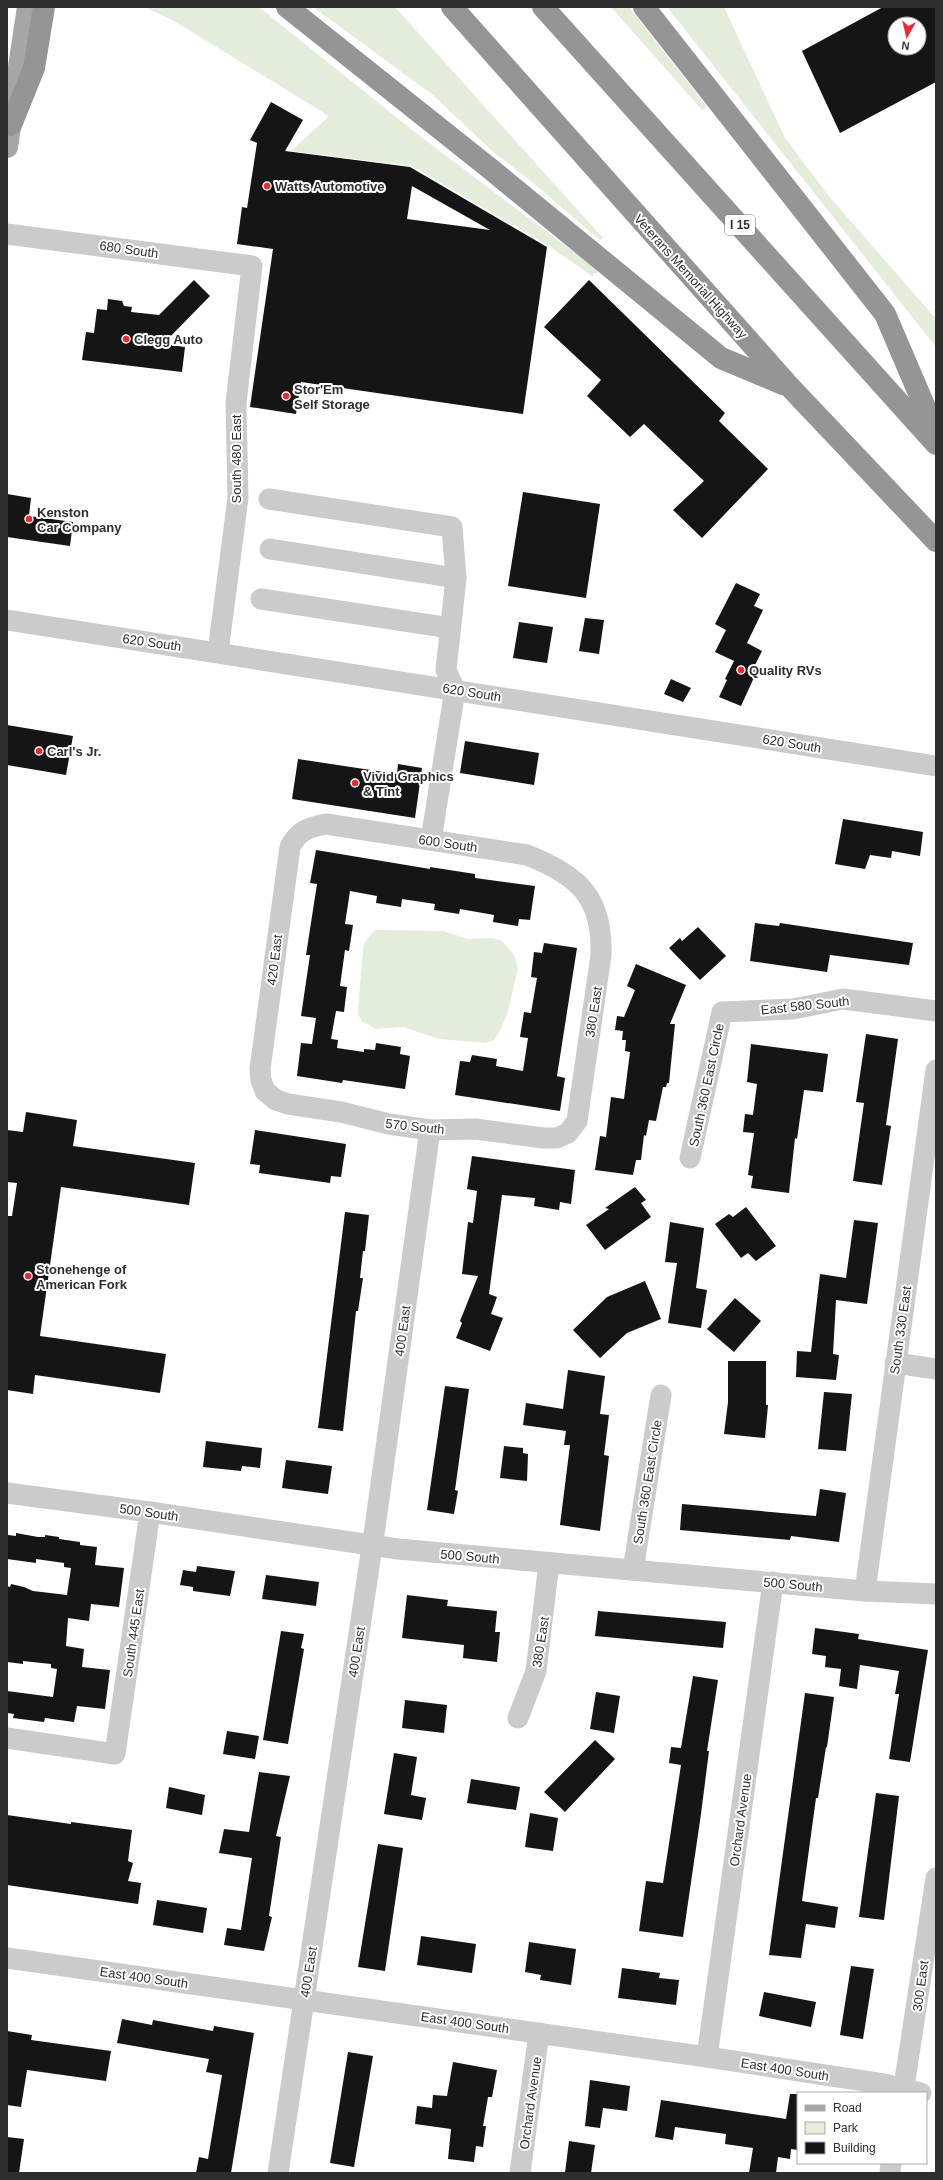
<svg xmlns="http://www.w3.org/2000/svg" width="943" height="2180" font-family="Helvetica,sans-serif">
  <rect width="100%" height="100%" fill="#fff"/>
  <!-- green -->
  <g fill="#e4ecdb">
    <path d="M 145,7 L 259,7 L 416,133 L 599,271 L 592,276 L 549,246 L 412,166 L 291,151 L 329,116 L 174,21 Z"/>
    <path d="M 313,7 L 395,7 L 603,238 L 600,240 L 532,182 L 492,151 L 433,95 Z"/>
    <path d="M 611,7 L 629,7 L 707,107 L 702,110 Z"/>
    <path d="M 667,7 L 724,7 L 785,138 L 828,195 L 936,319 L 936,347 Z"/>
    <path d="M 375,930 L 444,931 L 467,939 L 493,938 L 502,941 L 514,955 L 518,969 L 508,1011 L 501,1029 L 494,1040 L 486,1043 L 439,1039 L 403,1027 L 376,1029 L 363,1022 L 358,1015 L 358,1008 L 363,952 L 364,943 Z"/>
  </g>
  <!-- building -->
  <g fill="#151515" fill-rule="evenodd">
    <path d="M 883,7 L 936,7 L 936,82 L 840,133 L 802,51 ZM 895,24 L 919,24 L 919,48 L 895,48 Z"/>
    <path d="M 271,102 L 303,120 L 285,151 L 410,167 L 547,247 L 523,414 L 301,382 L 296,414 L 250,407 L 273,249 L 237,244 L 242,207 L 247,208 L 257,143 L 250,140 ZM 412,186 L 490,230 L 407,219 Z"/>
    <path d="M 194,280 L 210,296 L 163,344 L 185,347 L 182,372 L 82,360 L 86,332 L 94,333 L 97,309 L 107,310 L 108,299 L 122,301 L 124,306 L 132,307 L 131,312 L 159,315 Z"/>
    <path d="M 589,280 L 725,413 L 719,421 L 768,469 L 702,538 L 673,510 L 704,481 L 644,424 L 630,437 L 587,396 L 601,380 L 544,327 Z"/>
    <path d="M 523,492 L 600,504 L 586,598 L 508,586 Z"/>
    <path d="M 7,494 L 31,498 L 29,516 L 73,522 L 70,546 L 7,537 Z"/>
    <path d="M 736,583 L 760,594 L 754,606 L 763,610 L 747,643 L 762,651 L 753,669 L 757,671 L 741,706 L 719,697 L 727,680 L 725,679 L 734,661 L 715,652 L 726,630 L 715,624 Z"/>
    <path d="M 585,618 L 604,620 L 599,654 L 579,651 Z"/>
    <path d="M 519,622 L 553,627 L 547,663 L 513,658 Z"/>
    <path d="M 671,679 L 691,688 L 683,702 L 664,694 Z"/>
    <path d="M 7,725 L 73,736 L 66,775 L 7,765 Z"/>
    <path d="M 465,741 L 539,753 L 534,785 L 460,773 Z"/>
    <path d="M 298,759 L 397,774 L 398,764 L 422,768 L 415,818 L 292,799 Z"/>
    <path d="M 843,819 L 923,832 L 920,856 L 892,851 L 891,858 L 870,855 L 865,869 L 835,864 Z"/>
    <path d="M 316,850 L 430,869 L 430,867 L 475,874 L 475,878 L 535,886 L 530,920 L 519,919 L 518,926 L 493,922 L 494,915 L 460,909 L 459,914 L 434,910 L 435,904 L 402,899 L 401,907 L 376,903 L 377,896 L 350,891 L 345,924 L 353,925 L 349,951 L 345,950 L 340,986 L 347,987 L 344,1012 L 336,1011 L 331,1039 L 338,1040 L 337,1048 L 364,1052 L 364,1049 L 375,1050 L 376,1043 L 401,1047 L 400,1054 L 410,1056 L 405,1089 L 343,1080 L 342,1083 L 297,1076 L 301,1043 L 312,1044 L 316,1018 L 301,1016 L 310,955 L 306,955 L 317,884 L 310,883 Z"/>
    <path d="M 755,923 L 779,926 L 780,923 L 913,943 L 909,965 L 830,955 L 827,972 L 750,961 Z"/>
    <path d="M 698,927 L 726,956 L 700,980 L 669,948 L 680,938 L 682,941 Z"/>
    <path d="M 544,943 L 577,948 L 557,1076 L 565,1078 L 560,1111 L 455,1095 L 460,1061 L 470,1062 L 472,1055 L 497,1059 L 496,1066 L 523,1071 L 528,1038 L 520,1037 L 524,1012 L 531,1013 L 537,978 L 531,977 L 534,952 L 542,953 Z"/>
    <path d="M 636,964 L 686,985 L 670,1024 L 675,1024 L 669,1083 L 667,1083 L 666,1087 L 663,1087 L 656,1121 L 649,1120 L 646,1136 L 644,1135 L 641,1160 L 636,1160 L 633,1175 L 595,1170 L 600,1136 L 606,1137 L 611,1097 L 624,1099 L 630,1052 L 625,1051 L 626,1040 L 622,1040 L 623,1031 L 615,1030 L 617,1016 L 624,1017 L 635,990 L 627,986 Z"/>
    <path d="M 866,1034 L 898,1039 L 886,1125 L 891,1126 L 882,1185 L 853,1181 L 864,1103 L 856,1102 Z"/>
    <path d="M 751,1044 L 828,1054 L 823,1092 L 804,1090 L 797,1139 L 795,1138 L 789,1193 L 751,1188 L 753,1176 L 748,1175 L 754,1133 L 743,1132 L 745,1114 L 753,1115 L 757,1084 L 747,1082 Z"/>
    <path d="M 26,1112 L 77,1120 L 73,1146 L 195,1163 L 189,1205 L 61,1187 L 40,1336 L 166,1354 L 160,1393 L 35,1375 L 33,1394 L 7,1390 L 7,1216 L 12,1216 L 17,1183 L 7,1182 L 7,1130 L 23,1132 Z"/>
    <path d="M 255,1130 L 346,1144 L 341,1177 L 331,1176 L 330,1183 L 259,1173 L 260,1165 L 250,1164 Z"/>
    <path d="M 472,1156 L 575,1170 L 571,1204 L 560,1202 L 559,1210 L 534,1206 L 535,1198 L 502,1195 L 489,1294 L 497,1297 L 491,1314 L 503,1318 L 490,1351 L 456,1338 L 462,1323 L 460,1321 L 478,1276 L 462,1274 L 468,1222 L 473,1223 L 477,1191 L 467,1189 Z"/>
    <path d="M 635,1187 L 646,1200 L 641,1203 L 651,1217 L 605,1250 L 586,1225 L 609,1209 L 605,1208 Z"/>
    <path d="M 746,1207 L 776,1246 L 756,1261 L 748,1253 L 741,1258 L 715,1224 L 729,1214 L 733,1217 Z"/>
    <path d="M 345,1212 L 369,1215 L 365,1251 L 363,1251 L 360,1278 L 363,1278 L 358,1311 L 356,1311 L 343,1431 L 318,1428 Z"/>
    <path d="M 854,1220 L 878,1223 L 867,1304 L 836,1300 L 833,1354 L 839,1355 L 836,1380 L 796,1377 L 797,1351 L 811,1352 L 820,1274 L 846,1278 Z"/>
    <path d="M 670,1222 L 704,1228 L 696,1288 L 707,1290 L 701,1328 L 668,1323 L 677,1263 L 665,1262 Z"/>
    <path d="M 645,1281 L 661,1319 L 627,1333 L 600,1358 L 573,1330 L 607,1297 Z"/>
    <path d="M 735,1298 L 761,1321 L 734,1352 L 707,1329 Z"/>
    <path d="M 728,1361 L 766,1361 L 766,1405 L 768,1405 L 765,1438 L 724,1434 L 728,1402 Z"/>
    <path d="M 568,1370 L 605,1376 L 600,1414 L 609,1415 L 604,1455 L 609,1456 L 600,1531 L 560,1525 L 570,1445 L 564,1445 L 566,1431 L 523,1425 L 526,1403 L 563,1409 Z"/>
    <path d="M 445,1386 L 469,1389 L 455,1490 L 458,1491 L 454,1514 L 427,1510 Z"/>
    <path d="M 824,1392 L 852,1394 L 846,1451 L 818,1449 Z"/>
    <path d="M 206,1441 L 262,1448 L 260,1468 L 242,1466 L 241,1471 L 203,1467 Z"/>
    <path d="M 504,1446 L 523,1448 L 523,1453 L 528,1454 L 527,1481 L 500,1478 Z"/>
    <path d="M 286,1460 L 332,1466 L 328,1494 L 282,1488 Z"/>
    <path d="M 820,1489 L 846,1493 L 839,1542 L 791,1536 L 790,1540 L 680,1530 L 682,1504 L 816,1516 Z"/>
    <path d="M 16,1533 L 38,1537 L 45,1537 L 45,1535 L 59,1537 L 59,1539 L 80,1542 L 80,1545 L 97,1547 L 95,1565 L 124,1568 L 119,1607 L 91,1604 L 89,1621 L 68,1618 L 66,1646 L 84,1649 L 82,1667 L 110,1670 L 105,1709 L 77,1706 L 74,1722 L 45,1718 L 44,1722 L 13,1718 L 14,1714 L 7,1713 L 7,1691 L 53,1697 L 57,1669 L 51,1668 L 51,1664 L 23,1661 L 23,1664 L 7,1662 L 7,1586 L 10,1587 L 11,1584 L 24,1587 L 33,1591 L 67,1595 L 71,1568 L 64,1567 L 64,1563 L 36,1559 L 36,1563 L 7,1559 L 8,1535 L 16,1536 Z"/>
    <path d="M 197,1566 L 235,1571 L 230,1596 L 193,1591 L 193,1587 L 180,1585 L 183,1570 L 196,1572 Z"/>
    <path d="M 266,1575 L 319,1582 L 316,1606 L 262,1599 Z"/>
    <path d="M 407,1595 L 448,1600 L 447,1606 L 497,1611 L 495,1632 L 500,1632 L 497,1662 L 463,1658 L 464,1645 L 402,1638 Z"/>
    <path d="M 598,1611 L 726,1622 L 723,1648 L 595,1636 Z"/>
    <path d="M 815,1628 L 859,1634 L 858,1639 L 928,1650 L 910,1762 L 889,1759 L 899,1694 L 895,1694 L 899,1671 L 860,1665 L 857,1689 L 839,1686 L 841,1669 L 825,1667 L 826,1656 L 812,1654 Z"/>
    <path d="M 281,1631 L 304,1634 L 301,1648 L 304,1649 L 288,1744 L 263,1740 Z"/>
    <path d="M 693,1676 L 718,1680 L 707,1751 L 709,1751 L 701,1814 L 683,1937 L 639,1931 L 646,1881 L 663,1883 L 681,1765 L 669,1763 L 671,1747 L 681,1748 Z"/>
    <path d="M 596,1692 L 620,1696 L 614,1733 L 590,1729 Z"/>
    <path d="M 805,1693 L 834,1697 L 827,1747 L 826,1747 L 818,1798 L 816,1798 L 802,1901 L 838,1907 L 835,1928 L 806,1924 L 801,1958 L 769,1955 Z"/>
    <path d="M 405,1700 L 447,1705 L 444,1733 L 402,1728 Z"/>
    <path d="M 227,1731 L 259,1736 L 255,1759 L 223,1754 Z"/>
    <path d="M 595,1740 L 615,1759 L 565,1812 L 544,1792 Z"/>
    <path d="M 394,1753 L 417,1757 L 411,1795 L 426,1798 L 422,1820 L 384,1814 Z"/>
    <path d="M 259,1772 L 290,1776 L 276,1836 L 281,1837 L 269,1916 L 272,1917 L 264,1951 L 224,1945 L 227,1928 L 241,1930 L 252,1858 L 219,1853 L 224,1829 L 249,1832 Z"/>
    <path d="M 471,1779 L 520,1787 L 516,1810 L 467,1803 Z"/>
    <path d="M 169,1787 L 205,1795 L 202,1815 L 166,1808 Z"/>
    <path d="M 876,1793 L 899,1796 L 884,1920 L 859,1917 Z"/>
    <path d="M 530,1813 L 558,1818 L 553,1851 L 525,1847 Z"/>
    <path d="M 7,1815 L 71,1824 L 71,1822 L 132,1830 L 128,1861 L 133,1863 L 128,1881 L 141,1883 L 138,1904 L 7,1885 Z"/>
    <path d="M 378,1844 L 403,1848 L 385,1971 L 358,1967 Z"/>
    <path d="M 157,1900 L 207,1908 L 203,1933 L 153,1925 Z"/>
    <path d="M 421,1936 L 476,1944 L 472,1973 L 417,1965 Z"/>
    <path d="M 529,1942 L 576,1949 L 571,1985 L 540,1980 L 541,1975 L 525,1972 Z"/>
    <path d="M 851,1966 L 874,1969 L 863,2039 L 840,2035 Z"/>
    <path d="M 622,1968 L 660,1973 L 659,1978 L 679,1980 L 676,2005 L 618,1998 Z"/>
    <path d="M 764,1992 L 816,2002 L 811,2027 L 759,2016 Z"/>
    <path d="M 122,2019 L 152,2025 L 153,2020 L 213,2031 L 214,2026 L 254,2033 L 231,2173 L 196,2173 L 199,2157 L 208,2159 L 222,2075 L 206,2072 L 209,2059 L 117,2043 Z"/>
    <path d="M 7,2031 L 32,2035 L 31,2040 L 111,2051 L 106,2081 L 27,2070 L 21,2107 L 7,2105 Z"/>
    <path d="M 348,2052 L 373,2056 L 354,2167 L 330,2163 Z"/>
    <path d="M 453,2062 L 497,2070 L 492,2097 L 488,2097 L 483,2126 L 486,2126 L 483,2147 L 476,2146 L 474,2162 L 448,2159 L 451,2129 L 415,2124 L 417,2106 L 432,2108 L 433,2095 L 447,2096 Z"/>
    <path d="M 590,2080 L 630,2086 L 627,2111 L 603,2108 L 600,2128 L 585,2126 Z"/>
    <path d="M 790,2094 L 798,2094 L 798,2150 L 791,2149 L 790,2159 L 778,2157 L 776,2173 L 749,2173 L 753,2148 L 725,2144 L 726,2134 L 675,2127 L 673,2140 L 655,2137 L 661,2100 L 786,2119 Z"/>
    <path d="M 7,2137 L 24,2139 L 19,2173 L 7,2173 Z"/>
    <path d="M 569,2141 L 595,2145 L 591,2173 L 565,2173 Z"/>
  </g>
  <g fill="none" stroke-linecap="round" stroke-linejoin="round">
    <!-- minor -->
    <g stroke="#cbcbcb" stroke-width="21">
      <path d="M 7,234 L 252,266 L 236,403 L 238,498 L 218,652"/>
      <path d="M 269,499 L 452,527 L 456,578 L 446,670 L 455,690 L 431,840"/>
      <path d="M 270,549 L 456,578"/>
      <path d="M 261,599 L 450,628"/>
      <path d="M 7,620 L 936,766"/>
      <path d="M 326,824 L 527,855 C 578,875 603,897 601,955 L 577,1121 L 568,1133 L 557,1138 L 543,1138 L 475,1129 L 430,1130 L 389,1124 L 341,1112 L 288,1104 L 276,1100 L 265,1091 L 261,1080 L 260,1069 L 290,847 C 298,831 309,827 326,824 Z"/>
      <path d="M 690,1158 L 722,1012 L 793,1009 L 843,999 L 936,1011"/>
      <path d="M 895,1363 L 936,1369"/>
      <path d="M 7,1493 L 150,1512 L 398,1549 L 865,1591 L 936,1594"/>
      <path d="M 633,1570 L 661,1395"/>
      <path d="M 865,1591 L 936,1070"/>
      <path d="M 518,1718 L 536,1671 L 549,1563"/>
      <path d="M 7,1738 L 115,1754 L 150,1512"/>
      <path d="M 7,1958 L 707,2057 L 884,2084 L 921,2093"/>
      <path d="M 707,2057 L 773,1582"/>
      <path d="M 903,2093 L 936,1878"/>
      <path d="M 278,2173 L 375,1527 L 430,1130"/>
      <path d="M 520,2173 L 539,2033"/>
      <path d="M 890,2173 L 891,2163"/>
    </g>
    <!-- primary -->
    <path stroke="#a6a6a6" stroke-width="22" d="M 7,147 L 28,7"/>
    <!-- motorway -->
    <g stroke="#959595" stroke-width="22">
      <path d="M 287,7 L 488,167 L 721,358 L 783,384"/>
      <path d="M 452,7 L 789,386 L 936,541"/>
      <path d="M 543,7 L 936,444"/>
      <path d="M 644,7 L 885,314 L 936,433"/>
      <path d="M 11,125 L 34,68 L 44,7"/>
    </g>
  </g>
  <!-- markers -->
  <g fill="#ee2731" stroke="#fff" stroke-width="1.5">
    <circle cx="267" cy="186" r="4"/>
    <circle cx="126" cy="339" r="4"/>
    <circle cx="286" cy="396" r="4"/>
    <circle cx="29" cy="519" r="4"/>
    <circle cx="741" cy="670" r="4"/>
    <circle cx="39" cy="751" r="4"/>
    <circle cx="355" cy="783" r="4"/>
    <circle cx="28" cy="1276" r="4"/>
  </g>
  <g text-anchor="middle" stroke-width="4" stroke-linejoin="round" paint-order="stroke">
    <!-- shield labels -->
    <rect fill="#fff" stroke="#6d6d6d" stroke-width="1" x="725" y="215" width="30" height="20" rx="3"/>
    <g font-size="12" font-weight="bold" fill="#2e2e2e">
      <text x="740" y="229">I 15</text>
    </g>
    <!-- poi labels -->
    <g font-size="13" font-weight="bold" fill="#2e2e2e" stroke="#fff" text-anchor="start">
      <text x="275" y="191">Watts Automotive</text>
      <text x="134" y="344">Clegg Auto</text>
      <text x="294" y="394">Stor'Em<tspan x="294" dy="15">Self Storage</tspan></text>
      <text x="37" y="517">Kenston<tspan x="37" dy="15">Car Company</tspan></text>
      <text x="749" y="675">Quality RVs</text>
      <text x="47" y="756">Carl's Jr.</text>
      <text x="363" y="781">Vivid Graphics<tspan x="363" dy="15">&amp; Tint</tspan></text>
      <text x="36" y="1274">Stonehenge of<tspan x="36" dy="15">American Fork</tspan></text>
    </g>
    <!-- street labels -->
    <g font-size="13" fill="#2e2e2e" stroke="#fff">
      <text transform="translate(129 249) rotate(8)" y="5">680 South</text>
      <text transform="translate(691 276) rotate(48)" y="5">Veterans Memorial Highway</text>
      <text transform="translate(236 459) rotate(-90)" y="5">South 480 East</text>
      <text transform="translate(152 642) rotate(8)" y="5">620 South</text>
      <text transform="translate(472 692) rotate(9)" y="5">620 South</text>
      <text transform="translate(792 743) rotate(9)" y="5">620 South</text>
      <text transform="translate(448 843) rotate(8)" y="5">600 South</text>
      <text transform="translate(274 960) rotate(-83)" y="5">420 East</text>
      <text transform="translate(805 1005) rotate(-6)" y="5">East 580 South</text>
      <text transform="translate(593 1012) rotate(-81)" y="5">380 East</text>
      <text transform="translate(706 1085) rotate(-78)" y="5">South 360 East Circle</text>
      <text transform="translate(415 1126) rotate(6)" y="5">570 South</text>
      <text transform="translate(900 1330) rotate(-82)" y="5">South 330 East</text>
      <text transform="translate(402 1331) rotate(-82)" y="5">400 East</text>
      <text transform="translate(647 1482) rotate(-81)" y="5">South 360 East Circle</text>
      <text transform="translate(149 1512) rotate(8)" y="5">500 South</text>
      <text transform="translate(470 1556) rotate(5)" y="5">500 South</text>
      <text transform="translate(793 1584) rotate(5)" y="5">500 South</text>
      <text transform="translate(133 1633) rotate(-82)" y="5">South 445 East</text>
      <text transform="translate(540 1642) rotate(-81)" y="5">380 East</text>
      <text transform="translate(356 1652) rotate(-81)" y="5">400 East</text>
      <text transform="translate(740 1820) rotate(-82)" y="5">Orchard Avenue</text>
      <text transform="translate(308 1972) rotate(-81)" y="5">400 East</text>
      <text transform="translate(144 1977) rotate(8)" y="5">East 400 South</text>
      <text transform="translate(920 1986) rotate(-82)" y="5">300 East</text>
      <text transform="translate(465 2022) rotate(8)" y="5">East 400 South</text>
      <text transform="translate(785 2069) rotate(9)" y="5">East 400 South</text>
      <text transform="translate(530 2103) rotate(-82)" y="5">Orchard Avenue</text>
    </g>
  </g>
  <!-- border -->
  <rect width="943" height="2180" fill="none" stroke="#2e2e2e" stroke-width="16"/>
  <!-- legend -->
  <rect x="797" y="2092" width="130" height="72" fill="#ffffff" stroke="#ababab"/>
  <rect x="805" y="2105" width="20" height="6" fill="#a6a6a6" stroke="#ababab"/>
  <text x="833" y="2112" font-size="12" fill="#2e2e2e">Road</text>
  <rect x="805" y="2122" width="20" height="12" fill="#e4ecdb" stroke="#ababab"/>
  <text x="833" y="2132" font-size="12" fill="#2e2e2e">Park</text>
  <rect x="805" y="2142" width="20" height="12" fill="#151515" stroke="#ababab"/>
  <text x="833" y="2152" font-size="12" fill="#2e2e2e">Building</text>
  <!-- north arrow -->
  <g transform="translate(907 36) rotate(188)"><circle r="19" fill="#ffffff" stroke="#ababab"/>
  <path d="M0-3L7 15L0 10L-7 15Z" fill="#ee2731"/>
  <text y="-6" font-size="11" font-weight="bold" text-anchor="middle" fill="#2e2e2e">N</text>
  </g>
</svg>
